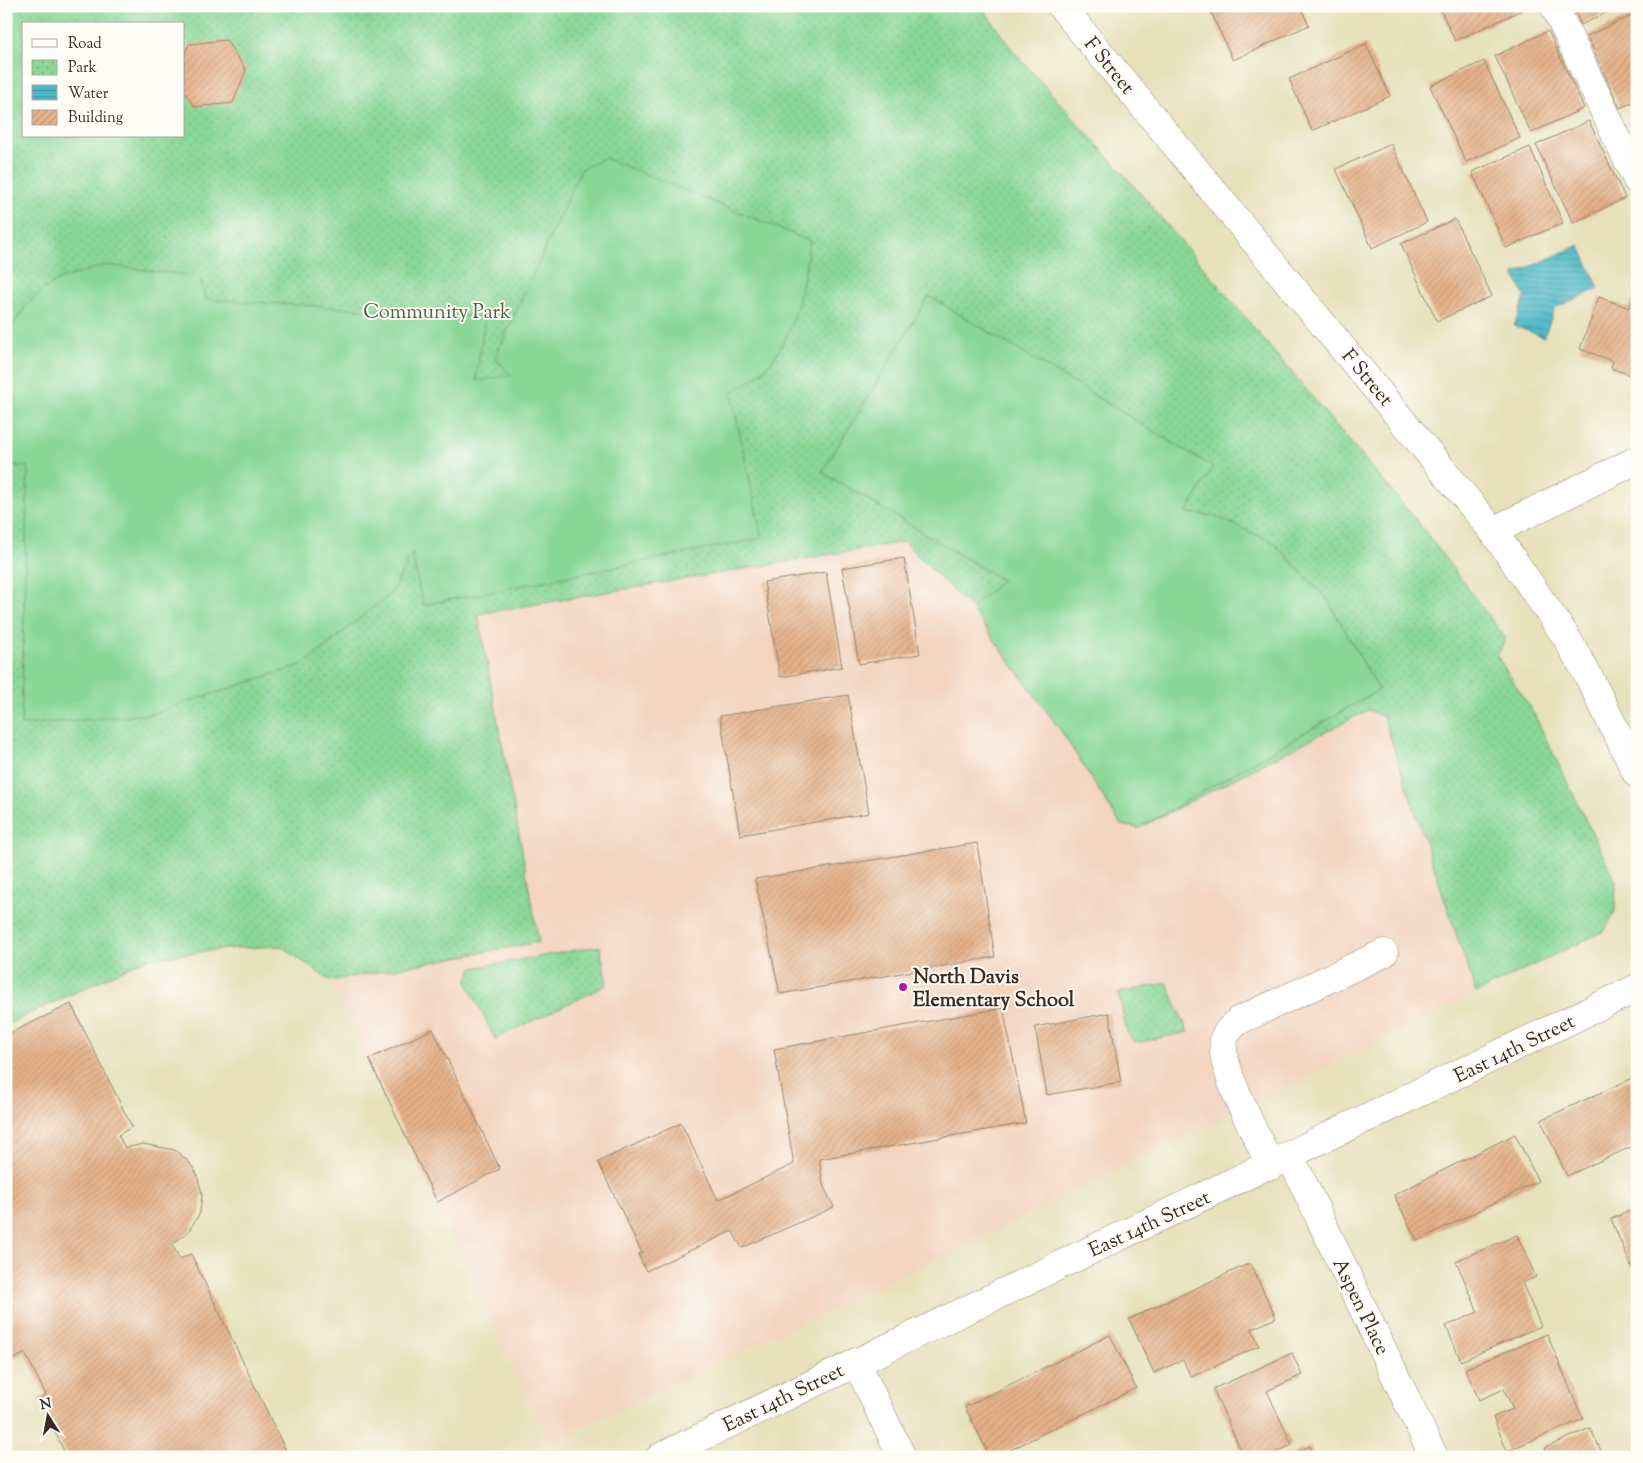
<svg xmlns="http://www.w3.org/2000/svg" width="1643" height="1463" font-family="'Sorts Mill Goudy',serif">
  <defs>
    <pattern id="park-dots" width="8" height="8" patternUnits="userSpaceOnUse" patternTransform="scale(1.25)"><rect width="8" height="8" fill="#88d796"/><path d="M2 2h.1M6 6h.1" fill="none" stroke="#76b981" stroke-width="1.8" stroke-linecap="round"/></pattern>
    <pattern id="water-rules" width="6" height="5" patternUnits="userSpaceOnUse" patternTransform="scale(1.25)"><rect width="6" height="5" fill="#4cb9c8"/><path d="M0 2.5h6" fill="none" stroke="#4097a2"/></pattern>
    <pattern id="building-hatch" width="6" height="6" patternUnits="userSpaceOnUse" patternTransform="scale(1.25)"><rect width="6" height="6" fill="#e4b189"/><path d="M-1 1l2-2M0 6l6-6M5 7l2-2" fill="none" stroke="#c49876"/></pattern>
  </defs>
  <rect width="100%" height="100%" fill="#fdfcf7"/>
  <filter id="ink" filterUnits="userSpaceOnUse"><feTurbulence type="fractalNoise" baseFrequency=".02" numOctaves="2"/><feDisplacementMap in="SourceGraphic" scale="10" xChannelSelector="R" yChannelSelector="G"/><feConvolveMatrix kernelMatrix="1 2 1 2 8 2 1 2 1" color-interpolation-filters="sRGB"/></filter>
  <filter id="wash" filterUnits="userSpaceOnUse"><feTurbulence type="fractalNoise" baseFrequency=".0096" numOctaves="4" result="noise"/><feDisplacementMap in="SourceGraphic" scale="20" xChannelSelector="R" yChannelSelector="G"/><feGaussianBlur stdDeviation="1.12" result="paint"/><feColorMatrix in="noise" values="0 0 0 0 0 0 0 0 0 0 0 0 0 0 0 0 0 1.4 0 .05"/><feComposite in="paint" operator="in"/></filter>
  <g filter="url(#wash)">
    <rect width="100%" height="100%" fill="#e7e0ba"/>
    <!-- built -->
    <path fill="#f3d4bf" d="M 904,542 L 971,608 L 1062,732 L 1121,825 L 1139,828 L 1368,710 L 1382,716 L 1476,993 L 970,1243 L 549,1443 L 330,981 L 539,942 L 478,614 Z"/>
    <!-- park -->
    <g fill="url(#park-dots)" stroke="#62805a" fill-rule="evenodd">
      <path d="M 6,6 L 981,6 L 1013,51 L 1136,188 L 1421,526 L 1506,639 L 1497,656 L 1535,716 L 1616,882 L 1615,912 L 1604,931 L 1476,993 L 1383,716 L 1368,710 L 1139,828 L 1121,825 L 1062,732 L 971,608 L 904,542 L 478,614 L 539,942 L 330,981 L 281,946 L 224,949 L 146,959 L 6,1025 ZM 24,24 L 184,24 L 184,136 L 24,136 Z"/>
      <path d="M 600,946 L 607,985 L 495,1039 L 467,982 L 472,968 Z"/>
      <path d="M 1167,983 L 1188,1032 L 1141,1042 L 1133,1041 L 1127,1033 L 1118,993 Z"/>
    </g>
    <!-- pitch -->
    <g fill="#88d796" stroke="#62805a">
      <path d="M 605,158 L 810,241 C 802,287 797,335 763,371 C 754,379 741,385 731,393 L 762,538 L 423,605 L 412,554 L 391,593 L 304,664 L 151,714 L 21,725 L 28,467 L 6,464 L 6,336 L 26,305 L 45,288 L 63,278 L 106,265 L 200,277 L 205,299 L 485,317 L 476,381 L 511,375 L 495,358 L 581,169 Z"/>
      <path d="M 929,296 L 1213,467 L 1186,513 L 1215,516 L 1273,542 L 1327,599 L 1379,690 L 1139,828 L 1121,825 L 1062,732 L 971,608 L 1002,580 L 822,472 Z"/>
    </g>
    <!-- water -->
    <path fill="url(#water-rules)" stroke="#447273" d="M 1579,245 L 1599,288 L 1555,308 L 1544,337 L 1514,326 L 1525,297 L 1514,274 Z"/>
    <g id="blocks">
      <!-- building -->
      <g fill="url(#building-hatch)">
        <path d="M 1212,6 L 1300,6 L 1309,25 L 1233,60 L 1209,8 Z"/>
        <path d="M 1439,6 L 1531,6 L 1455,41 Z"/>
        <path d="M 1573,6 L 1620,6 L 1581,25 Z"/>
        <path d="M 1637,13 L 1637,100 L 1620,108 L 1587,36 Z"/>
        <path d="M 1548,31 L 1584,108 L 1531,133 L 1495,56 Z"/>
        <path d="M 226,40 L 246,70 L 233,103 L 195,107 L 184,91 L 184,56 L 189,44 Z"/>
        <path d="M 1366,44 L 1390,96 L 1312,131 L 1289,79 Z"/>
        <path d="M 1484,61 L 1520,138 L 1466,162 L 1430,86 Z"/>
        <path d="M 1589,121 L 1625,198 L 1573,223 L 1536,145 Z"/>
        <path d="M 1391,144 L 1427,222 L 1372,248 L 1336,169 Z"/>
        <path d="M 1530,147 L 1563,223 L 1506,248 L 1472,172 Z"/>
        <path d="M 1455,219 L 1492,296 L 1437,321 L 1401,244 Z"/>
        <path d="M 1637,286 L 1637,371 L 1635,377 L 1611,368 L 1613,361 L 1580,349 L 1599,297 L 1629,308 Z"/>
        <path d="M 904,558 L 920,654 L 859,664 L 842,568 Z"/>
        <path d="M 826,572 L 842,667 L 780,677 L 764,582 Z"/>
        <path d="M 848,695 L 869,813 L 740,835 L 720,716 Z"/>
        <path d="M 977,843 L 995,957 L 780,994 L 755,879 Z"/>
        <path d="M 71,1004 L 132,1127 L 118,1135 L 125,1148 L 143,1144 L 175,1150 L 189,1162 L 197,1174 L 202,1194 L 200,1213 L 188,1232 L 172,1245 L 180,1259 L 191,1254 L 289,1457 L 134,1457 L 132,1453 L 124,1457 L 67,1457 L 39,1399 L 46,1395 L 25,1353 L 6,1363 L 6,1035 Z"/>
        <path d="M 1003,1008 L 1026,1123 L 819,1159 L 823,1185 L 834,1207 L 742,1248 L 732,1231 L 646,1271 L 638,1254 L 642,1253 L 598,1162 L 681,1123 L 718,1200 L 794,1164 L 774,1049 Z"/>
        <path d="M 1109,1013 L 1121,1082 L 1047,1095 L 1035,1027 Z"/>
        <path d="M 433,1029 L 500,1169 L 437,1202 L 369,1059 Z"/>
        <path d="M 1637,1076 L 1637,1144 L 1567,1176 L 1541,1120 Z"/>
        <path d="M 1515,1134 L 1538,1181 L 1417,1241 L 1394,1195 Z"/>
        <path d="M 1637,1208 L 1637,1274 L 1635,1275 L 1611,1219 Z"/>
        <path d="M 1517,1235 L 1536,1277 L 1522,1283 L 1541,1326 L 1461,1361 L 1446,1326 L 1478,1312 L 1456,1261 Z"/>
        <path d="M 1250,1263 L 1276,1318 L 1252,1329 L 1259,1346 L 1191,1377 L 1183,1360 L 1154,1373 L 1129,1319 Z"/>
        <path d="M 1547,1334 L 1583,1419 L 1507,1451 L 1493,1417 L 1513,1409 L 1504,1389 L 1479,1400 L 1465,1369 Z"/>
        <path d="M 1110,1335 L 1136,1388 L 996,1457 L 990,1457 L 965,1407 Z"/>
        <path d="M 1292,1353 L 1302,1375 L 1267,1391 L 1292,1445 L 1266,1457 L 1244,1457 L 1213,1389 Z"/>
        <path d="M 1590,1428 L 1604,1457 L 1549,1457 L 1545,1448 Z"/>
        <path d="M 1310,1446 L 1315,1457 L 1288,1457 Z"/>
      </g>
    </g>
  </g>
  <g filter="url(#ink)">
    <use href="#blocks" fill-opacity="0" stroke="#91856c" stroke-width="1"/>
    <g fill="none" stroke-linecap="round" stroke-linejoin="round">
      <defs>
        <g id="minor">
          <path d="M 1061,6 L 1493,531 L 1565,635 L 1590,679 L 1637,774"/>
          <path d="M 1554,6 L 1637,180"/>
          <path d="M 1493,531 L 1637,460"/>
          <path d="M 1290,1156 L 1434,1457"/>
          <path d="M 1271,1166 C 1259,1140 1214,1061 1225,1036 C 1227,1031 1234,1025 1238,1021 L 1384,953"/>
          <path d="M 856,1362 L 902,1457"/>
          <path d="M 660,1457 L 1637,988"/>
        </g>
      </defs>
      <!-- minor casing -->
      <use href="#minor" stroke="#91856c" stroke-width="29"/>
      <!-- minor -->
      <use href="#minor" stroke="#fff" stroke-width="28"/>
    </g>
  </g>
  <!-- markers -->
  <circle fill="#b5179e" stroke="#fdfcf7" stroke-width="2" cx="903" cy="987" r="5"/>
  <g text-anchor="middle" stroke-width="4" stroke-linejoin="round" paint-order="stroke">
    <!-- street labels -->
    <g font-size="20" fill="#3b2a1e" stroke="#fdfcf7">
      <text transform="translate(1110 65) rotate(51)" y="7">F Street</text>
      <text transform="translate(1368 377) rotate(50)" y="7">F Street</text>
      <text transform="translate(1514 1048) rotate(-26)" y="7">East 14th Street</text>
      <text transform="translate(1149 1223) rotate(-25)" y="7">East 14th Street</text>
      <text transform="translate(1362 1306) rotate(64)" y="7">Aspen Place</text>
      <text transform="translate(783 1397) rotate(-26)" y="7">East 14th Street</text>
    </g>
    <!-- park labels -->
    <g font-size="20" fill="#525e42" stroke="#fdfcf7">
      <text x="437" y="318">Community Park</text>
    </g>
    <!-- poi labels -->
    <g font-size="20" font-weight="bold" fill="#3b2a1e" stroke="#fdfcf7" text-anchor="start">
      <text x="913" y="983">North Davis<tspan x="913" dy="23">Elementary School</tspan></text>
    </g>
  </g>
  <!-- margin -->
  <rect width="1643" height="1463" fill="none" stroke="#fdfcf7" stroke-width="25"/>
  <!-- legend -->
  <rect x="22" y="22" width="162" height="115" fill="#fdfcf7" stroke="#afa8a0"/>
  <rect x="32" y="39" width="25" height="8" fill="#ffffff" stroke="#afa8a0"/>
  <text x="68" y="48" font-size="15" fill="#3b2a1e">Road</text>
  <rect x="32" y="60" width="25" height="15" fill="url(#park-dots)" stroke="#afa8a0"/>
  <text x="68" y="72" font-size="15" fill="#3b2a1e">Park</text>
  <rect x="32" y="85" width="25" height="15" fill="url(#water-rules)" stroke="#afa8a0"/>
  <text x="68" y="98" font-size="15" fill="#3b2a1e">Water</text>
  <rect x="32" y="110" width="25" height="15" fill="url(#building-hatch)" stroke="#afa8a0"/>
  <text x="68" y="122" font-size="15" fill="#3b2a1e">Building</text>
  <!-- north arrow -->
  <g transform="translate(48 1416) rotate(349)" stroke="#fdfcf7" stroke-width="4" paint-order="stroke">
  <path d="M0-4L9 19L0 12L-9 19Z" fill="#3b2a1e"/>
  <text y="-8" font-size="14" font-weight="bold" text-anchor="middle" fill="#3b2a1e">N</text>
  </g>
</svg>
